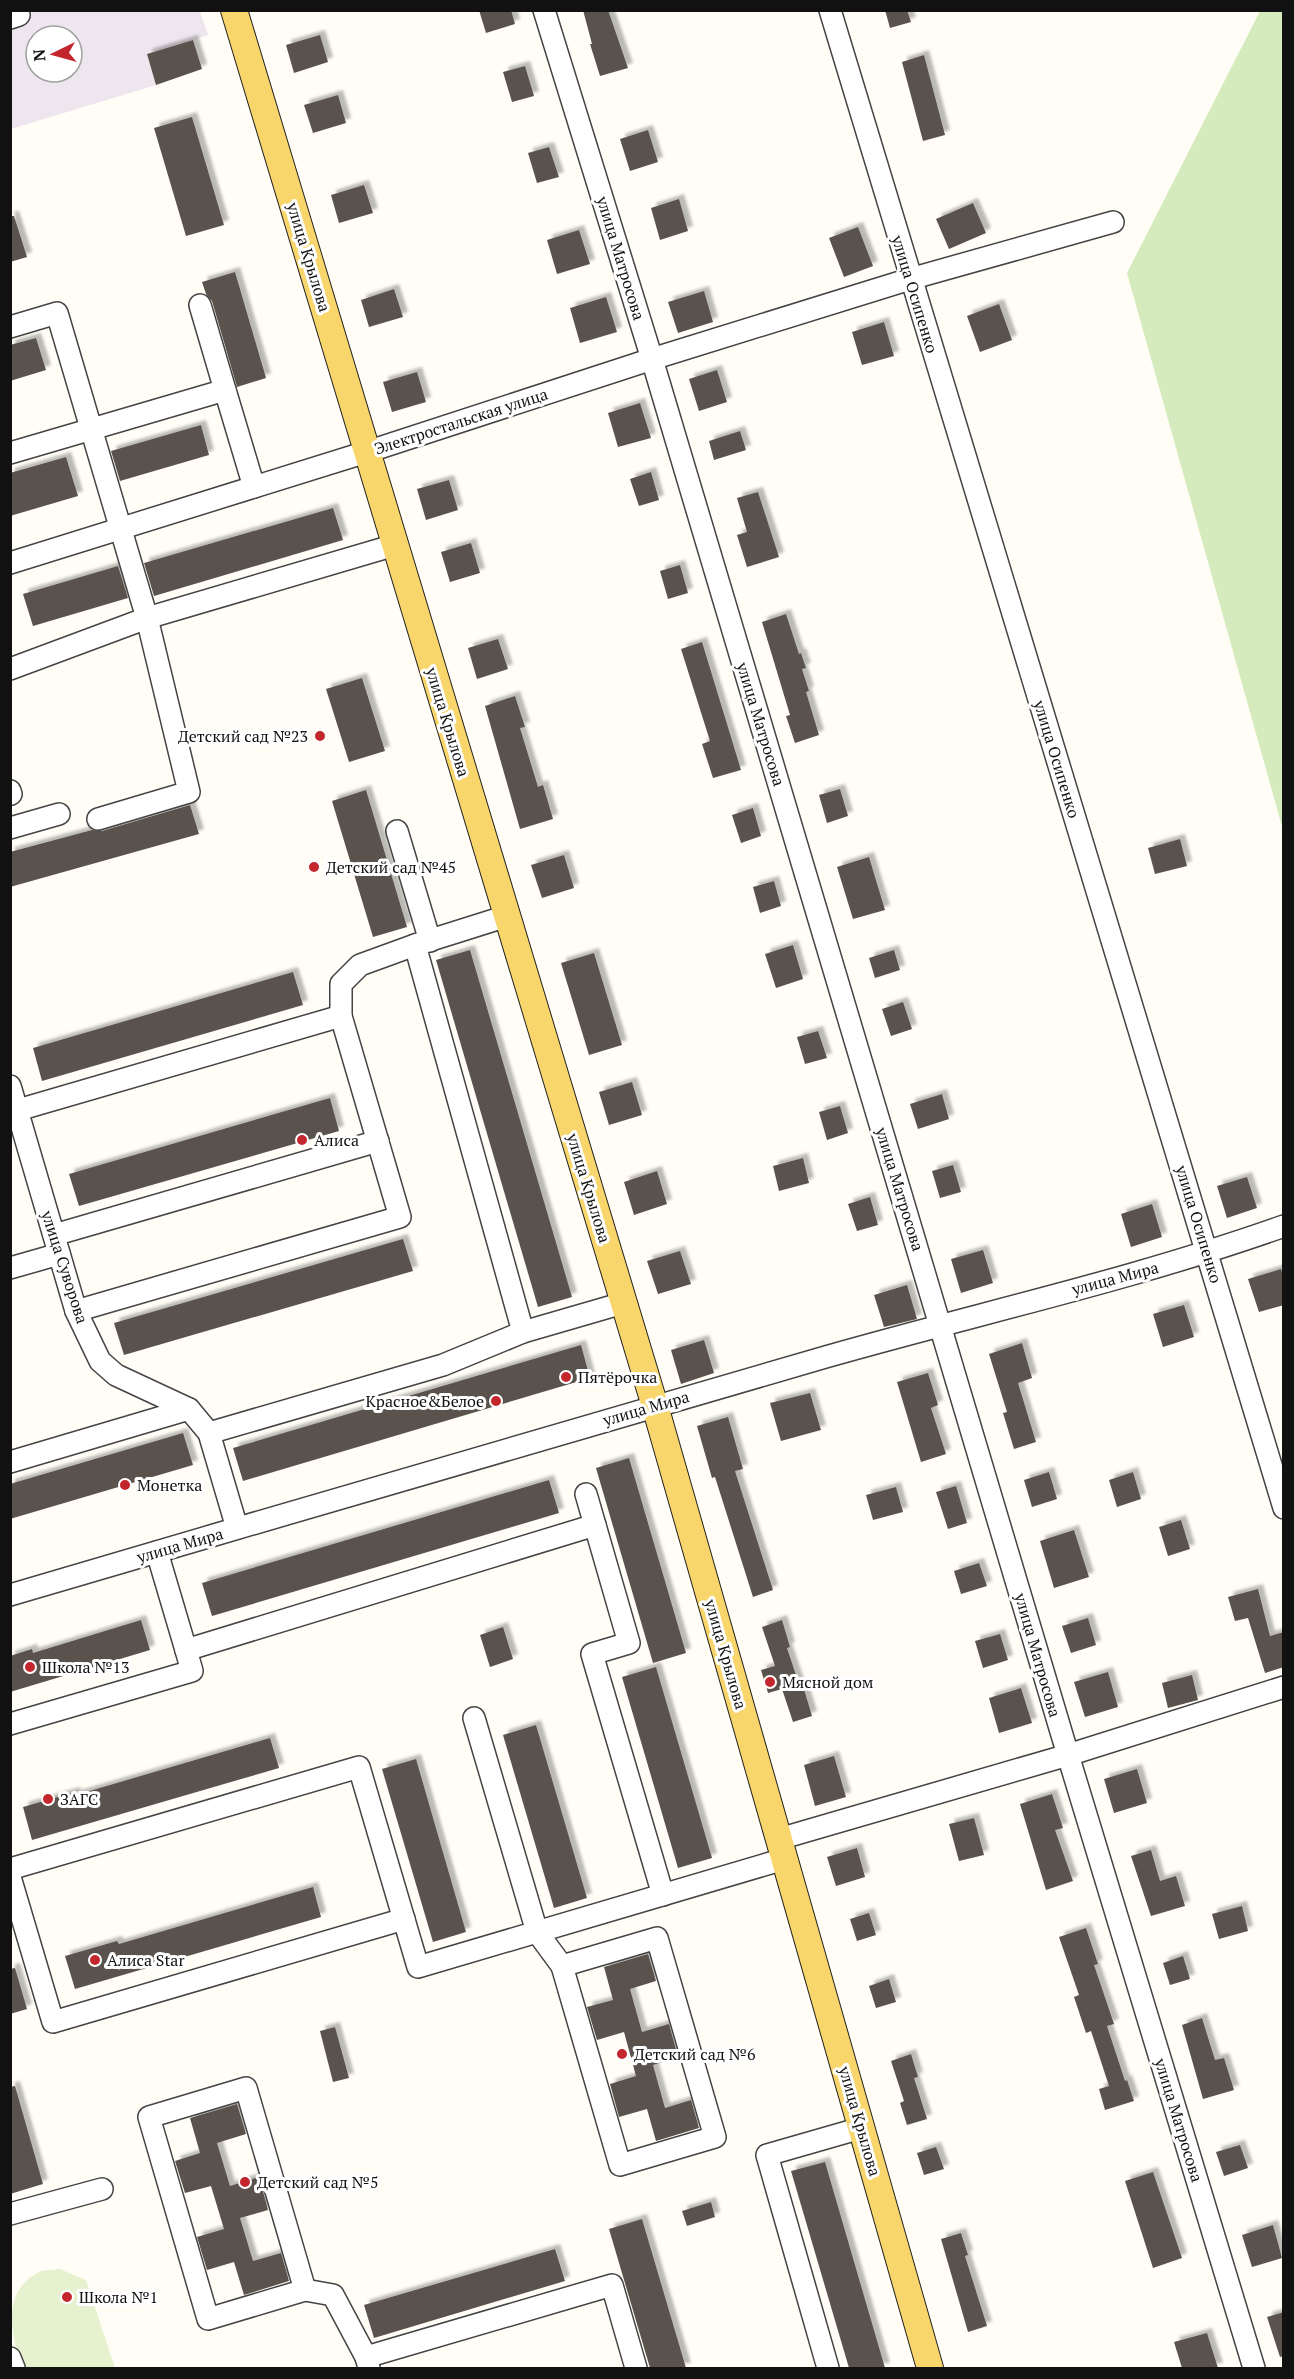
<svg xmlns="http://www.w3.org/2000/svg" width="1294" height="2379" font-family="'PT Serif',serif">
  <defs>
    <filter id="shadow"><feDropShadow dx="5" dy="-5" stdDeviation="1.5" flood-color="#0004"/></filter>
  </defs>
  <rect width="100%" height="100%" fill="#fffdf5"/>
  <!-- industrial -->
  <path fill="#eee6ef" fill-rule="evenodd" d="M 11,11 L 200,11 L 208,35 L 147,54 L 156,85 L 11,129 ZM 36,36 L 72,36 L 72,72 L 36,72 Z"/>
  <!-- green -->
  <path fill="#d5ebbd" d="M 1260,11 L 1284,11 L 1283,830 L 1127,273 Z"/>
  <!-- pitch -->
  <path fill="#e6f2cf" d="M 60,2269 L 86,2280 L 115,2368 L 22,2368 C 12,2335 0,2294 37,2273 C 43,2269 53,2270 60,2269 Z"/>
  <!-- building -->
  <g fill="#5a524d" filter="url(#shadow)">
    <path d="M 479,10 L 511,10 L 515,24 L 486,33 Z"/>
    <path d="M 583,10 L 608,10 L 628,68 L 600,76 L 590,44 L 592,44 Z"/>
    <path d="M 885,10 L 907,10 L 911,22 L 890,28 Z"/>
    <path d="M 320,35 L 328,62 L 294,73 L 286,45 Z"/>
    <path d="M 193,40 L 202,69 L 156,85 L 147,54 Z"/>
    <path d="M 924,55 L 945,135 L 923,141 L 902,62 Z"/>
    <path d="M 525,66 L 534,96 L 512,102 L 503,72 Z"/>
    <path d="M 338,95 L 346,123 L 313,133 L 304,105 Z"/>
    <path d="M 192,117 L 224,225 L 186,236 L 154,128 Z"/>
    <path d="M 648,130 L 658,162 L 630,171 L 620,139 Z"/>
    <path d="M 549,147 L 559,177 L 537,183 L 528,153 Z"/>
    <path d="M 364,185 L 373,213 L 339,223 L 331,195 Z"/>
    <path d="M 679,199 L 688,231 L 660,240 L 651,208 Z"/>
    <path d="M 973,203 L 986,233 L 949,249 L 936,219 Z"/>
    <path d="M 10,216 L 14,216 L 27,257 L 10,262 Z"/>
    <path d="M 858,227 L 873,266 L 844,277 L 829,238 Z"/>
    <path d="M 579,230 L 590,264 L 557,274 L 547,240 Z"/>
    <path d="M 235,272 L 266,378 L 237,387 L 212,301 L 206,294 L 202,282 Z"/>
    <path d="M 394,289 L 403,317 L 369,327 L 361,300 Z"/>
    <path d="M 704,291 L 713,322 L 678,333 L 668,302 Z"/>
    <path d="M 606,297 L 617,332 L 580,343 L 570,308 Z"/>
    <path d="M 999,304 L 1012,340 L 980,352 L 967,316 Z"/>
    <path d="M 884,322 L 894,356 L 862,365 L 852,332 Z"/>
    <path d="M 36,338 L 46,370 L 10,381 L 10,345 Z"/>
    <path d="M 717,370 L 727,402 L 699,411 L 689,379 Z"/>
    <path d="M 417,372 L 426,402 L 392,412 L 383,382 Z"/>
    <path d="M 640,403 L 651,438 L 618,447 L 608,413 Z"/>
    <path d="M 201,425 L 209,455 L 120,481 L 111,451 Z"/>
    <path d="M 740,431 L 746,450 L 714,460 L 709,441 Z"/>
    <path d="M 66,457 L 78,496 L 10,516 L 10,473 Z"/>
    <path d="M 651,472 L 659,500 L 639,506 L 630,479 Z"/>
    <path d="M 449,480 L 458,510 L 426,520 L 417,489 Z"/>
    <path d="M 758,492 L 779,557 L 747,567 L 737,535 L 747,532 L 737,498 Z"/>
    <path d="M 333,508 L 343,540 L 154,596 L 144,563 Z"/>
    <path d="M 471,543 L 480,573 L 450,582 L 441,552 Z"/>
    <path d="M 680,565 L 688,593 L 668,599 L 660,571 Z"/>
    <path d="M 118,566 L 128,598 L 33,626 L 23,594 Z"/>
    <path d="M 786,614 L 799,654 L 801,653 L 806,668 L 802,669 L 809,691 L 806,692 L 819,735 L 795,743 L 786,716 L 790,715 L 762,622 Z"/>
    <path d="M 498,639 L 508,669 L 477,679 L 468,648 Z"/>
    <path d="M 702,642 L 741,770 L 713,778 L 702,744 L 710,741 L 681,649 Z"/>
    <path d="M 362,678 L 385,751 L 349,762 L 326,689 Z"/>
    <path d="M 515,696 L 525,727 L 520,728 L 538,787 L 543,785 L 553,819 L 520,829 L 485,706 Z"/>
    <path d="M 840,789 L 848,816 L 827,823 L 819,795 Z"/>
    <path d="M 366,790 L 407,927 L 373,937 L 332,801 Z"/>
    <path d="M 190,805 L 199,834 L 10,887 L 10,852 L 92,830 L 102,831 Z"/>
    <path d="M 753,808 L 761,836 L 741,843 L 732,815 Z"/>
    <path d="M 1180,839 L 1187,866 L 1155,874 L 1148,848 Z"/>
    <path d="M 564,855 L 574,888 L 542,898 L 531,865 Z"/>
    <path d="M 869,857 L 885,910 L 853,919 L 837,867 Z"/>
    <path d="M 774,881 L 781,906 L 760,913 L 753,887 Z"/>
    <path d="M 793,945 L 803,979 L 776,988 L 765,954 Z"/>
    <path d="M 470,950 L 572,1297 L 538,1307 L 436,960 Z"/>
    <path d="M 894,950 L 900,970 L 875,978 L 869,958 Z"/>
    <path d="M 594,953 L 622,1045 L 589,1055 L 561,963 Z"/>
    <path d="M 293,972 L 303,1005 L 42,1081 L 33,1048 Z"/>
    <path d="M 903,1002 L 912,1029 L 891,1036 L 882,1009 Z"/>
    <path d="M 818,1031 L 827,1058 L 805,1064 L 797,1037 Z"/>
    <path d="M 632,1082 L 642,1115 L 609,1125 L 599,1092 Z"/>
    <path d="M 942,1094 L 949,1119 L 918,1129 L 910,1104 Z"/>
    <path d="M 330,1098 L 339,1131 L 79,1206 L 69,1174 Z"/>
    <path d="M 840,1106 L 848,1133 L 827,1140 L 819,1112 Z"/>
    <path d="M 803,1158 L 809,1183 L 779,1191 L 773,1166 Z"/>
    <path d="M 953,1165 L 961,1192 L 940,1198 L 932,1171 Z"/>
    <path d="M 657,1171 L 667,1204 L 634,1215 L 624,1182 Z"/>
    <path d="M 1247,1177 L 1257,1208 L 1227,1218 L 1217,1186 Z"/>
    <path d="M 870,1197 L 878,1225 L 857,1231 L 848,1204 Z"/>
    <path d="M 1152,1204 L 1162,1237 L 1131,1247 L 1121,1214 Z"/>
    <path d="M 403,1239 L 413,1271 L 124,1355 L 114,1323 Z"/>
    <path d="M 983,1250 L 993,1283 L 961,1293 L 951,1259 Z"/>
    <path d="M 680,1251 L 691,1284 L 658,1294 L 647,1261 Z"/>
    <path d="M 1281,1269 L 1284,1278 L 1284,1305 L 1259,1312 L 1248,1279 Z"/>
    <path d="M 907,1285 L 917,1319 L 884,1327 L 874,1295 Z"/>
    <path d="M 1184,1305 L 1194,1337 L 1163,1347 L 1153,1314 Z"/>
    <path d="M 704,1340 L 714,1373 L 681,1384 L 671,1350 Z"/>
    <path d="M 1022,1343 L 1032,1378 L 1018,1383 L 1036,1442 L 1014,1449 L 1003,1413 L 1007,1412 L 989,1354 Z"/>
    <path d="M 581,1345 L 590,1378 L 243,1481 L 233,1448 Z"/>
    <path d="M 928,1373 L 938,1405 L 931,1408 L 946,1454 L 921,1462 L 897,1382 Z"/>
    <path d="M 810,1393 L 821,1430 L 781,1441 L 770,1403 Z"/>
    <path d="M 728,1417 L 743,1469 L 735,1471 L 773,1590 L 753,1597 L 715,1477 L 712,1478 L 697,1426 Z"/>
    <path d="M 183,1433 L 193,1465 L 10,1519 L 10,1484 Z"/>
    <path d="M 629,1458 L 686,1653 L 653,1663 L 596,1468 Z"/>
    <path d="M 1049,1472 L 1057,1499 L 1032,1507 L 1024,1480 Z"/>
    <path d="M 1133,1472 L 1141,1499 L 1117,1507 L 1109,1480 Z"/>
    <path d="M 549,1480 L 559,1513 L 212,1616 L 202,1583 Z"/>
    <path d="M 956,1486 L 967,1523 L 948,1529 L 936,1492 Z"/>
    <path d="M 896,1487 L 903,1512 L 873,1520 L 866,1495 Z"/>
    <path d="M 1181,1520 L 1190,1549 L 1168,1556 L 1159,1527 Z"/>
    <path d="M 1074,1530 L 1089,1577 L 1054,1588 L 1040,1541 Z"/>
    <path d="M 979,1563 L 987,1586 L 961,1594 L 954,1571 Z"/>
    <path d="M 1258,1589 L 1270,1636 L 1284,1632 L 1284,1667 L 1265,1673 L 1248,1618 L 1235,1621 L 1228,1597 Z"/>
    <path d="M 1088,1618 L 1096,1645 L 1071,1653 L 1062,1626 Z"/>
    <path d="M 141,1620 L 150,1650 L 10,1692 L 10,1656 L 32,1649 L 33,1653 Z"/>
    <path d="M 782,1620 L 790,1647 L 787,1648 L 800,1687 L 803,1686 L 812,1716 L 793,1722 L 782,1689 L 768,1693 L 761,1670 L 775,1666 L 762,1627 Z"/>
    <path d="M 503,1627 L 513,1659 L 490,1667 L 480,1635 Z"/>
    <path d="M 1000,1634 L 1008,1660 L 983,1668 L 975,1641 Z"/>
    <path d="M 656,1667 L 712,1858 L 678,1868 L 622,1677 Z"/>
    <path d="M 1108,1672 L 1118,1707 L 1085,1717 L 1074,1682 Z"/>
    <path d="M 1192,1675 L 1198,1700 L 1168,1708 L 1162,1683 Z"/>
    <path d="M 1021,1688 L 1032,1723 L 999,1733 L 989,1698 Z"/>
    <path d="M 536,1725 L 587,1898 L 554,1908 L 503,1735 Z"/>
    <path d="M 270,1738 L 279,1768 L 32,1840 L 23,1807 L 75,1792 L 76,1795 Z"/>
    <path d="M 834,1756 L 846,1797 L 815,1806 L 804,1765 Z"/>
    <path d="M 416,1759 L 466,1932 L 433,1942 L 382,1769 Z"/>
    <path d="M 1137,1769 L 1147,1803 L 1114,1813 L 1104,1779 Z"/>
    <path d="M 1052,1794 L 1063,1828 L 1055,1830 L 1073,1881 L 1046,1890 L 1020,1804 Z"/>
    <path d="M 974,1818 L 984,1855 L 959,1861 L 949,1824 Z"/>
    <path d="M 857,1848 L 865,1877 L 836,1886 L 827,1857 Z"/>
    <path d="M 1151,1850 L 1160,1881 L 1176,1876 L 1185,1906 L 1151,1916 L 1131,1856 Z"/>
    <path d="M 313,1887 L 321,1917 L 75,1989 L 65,1956 L 117,1941 L 119,1944 Z"/>
    <path d="M 1242,1906 L 1248,1931 L 1219,1939 L 1212,1914 Z"/>
    <path d="M 869,1913 L 876,1935 L 857,1941 L 850,1919 Z"/>
    <path d="M 1086,1928 L 1098,1964 L 1094,1965 L 1114,2024 L 1107,2026 L 1125,2081 L 1127,2080 L 1134,2101 L 1105,2110 L 1099,2089 L 1109,2086 L 1091,2031 L 1086,2033 L 1074,1997 L 1079,1995 L 1059,1937 Z"/>
    <path d="M 648,1954 L 656,1981 L 630,1989 L 642,2032 L 669,2024 L 678,2057 L 653,2065 L 665,2108 L 691,2100 L 699,2128 L 656,2141 L 647,2109 L 619,2117 L 610,2084 L 636,2076 L 624,2032 L 597,2040 L 587,2007 L 613,2000 L 604,1967 Z"/>
    <path d="M 1183,1956 L 1190,1979 L 1170,1985 L 1163,1963 Z"/>
    <path d="M 15,1968 L 27,2009 L 10,2014 L 10,1969 Z"/>
    <path d="M 889,1979 L 896,2002 L 876,2008 L 869,1986 Z"/>
    <path d="M 1202,2018 L 1215,2060 L 1224,2058 L 1234,2090 L 1203,2099 L 1182,2025 Z"/>
    <path d="M 335,2027 L 349,2078 L 333,2082 L 320,2031 Z"/>
    <path d="M 911,2054 L 918,2077 L 914,2078 L 927,2119 L 907,2125 L 900,2103 L 904,2101 L 891,2061 Z"/>
    <path d="M 15,2086 L 43,2184 L 10,2194 L 10,2087 Z"/>
    <path d="M 237,2104 L 246,2134 L 217,2143 L 230,2186 L 259,2177 L 268,2210 L 240,2218 L 253,2261 L 281,2253 L 289,2281 L 244,2295 L 234,2262 L 207,2270 L 197,2237 L 224,2229 L 211,2186 L 185,2193 L 175,2161 L 200,2153 L 190,2118 Z"/>
    <path d="M 1240,2145 L 1248,2168 L 1224,2176 L 1216,2152 Z"/>
    <path d="M 936,2147 L 944,2169 L 924,2175 L 917,2153 Z"/>
    <path d="M 825,2162 L 885,2368 L 849,2368 L 791,2171 Z"/>
    <path d="M 1153,2172 L 1182,2258 L 1153,2268 L 1125,2181 Z"/>
    <path d="M 711,2202 L 715,2217 L 687,2226 L 682,2211 Z"/>
    <path d="M 642,2219 L 686,2368 L 650,2368 L 609,2229 Z"/>
    <path d="M 1273,2225 L 1282,2258 L 1252,2267 L 1242,2235 Z"/>
    <path d="M 961,2233 L 968,2255 L 965,2256 L 987,2326 L 968,2332 L 941,2239 Z"/>
    <path d="M 555,2249 L 565,2281 L 374,2338 L 364,2305 Z"/>
    <path d="M 1284,2312 L 1284,2356 L 1280,2357 L 1267,2317 Z"/>
    <path d="M 1207,2333 L 1218,2368 L 1182,2368 L 1174,2342 Z"/>
  </g>
  <g fill="none" stroke-linecap="round" stroke-linejoin="round">
    <defs>
      <g id="minor">
        <path d="M 544,10 L 652,359 L 1068,1755 L 1254,2368"/>
        <path d="M 830,10 L 1284,1508"/>
        <path d="M 10,18 L 19,15"/>
        <path d="M 200,305 L 225,390"/>
        <path d="M 10,327 L 57,313 L 147,618 L 395,545"/>
        <path d="M 10,453 L 225,390 L 254,487"/>
        <path d="M 10,563 L 376,449 L 652,359 L 910,279 L 1113,222"/>
        <path d="M 10,669 L 147,618 L 189,792 L 98,819"/>
        <path d="M 10,791 L 11,794"/>
        <path d="M 10,828 L 59,814"/>
        <path d="M 397,831 L 430,941"/>
        <path d="M 507,916 L 415,945 L 523,1332"/>
        <path d="M 10,1086 L 76,1311 L 100,1361 L 116,1375 L 189,1409 L 209,1433 L 237,1528"/>
        <path d="M 18,1110 L 341,1016"/>
        <path d="M 54,1235 L 378,1141"/>
        <path d="M 10,1268 L 59,1254"/>
        <path d="M 76,1311 L 400,1217 L 341,1016 L 341,984 L 360,965 L 415,945"/>
        <path d="M 209,1433 L 443,1365 L 523,1332 L 623,1303"/>
        <path d="M 10,1462 L 189,1409"/>
        <path d="M 586,1494 L 629,1643 L 592,1654 L 663,1895"/>
        <path d="M 157,1552 L 186,1650 L 595,1525"/>
        <path d="M 10,1595 C 283,1515 556,1434 829,1356 C 980,1313 1135,1279 1284,1226"/>
        <path d="M 474,1718 L 537,1932 L 562,1966"/>
        <path d="M 10,1724 L 192,1671 L 186,1650"/>
        <path d="M 779,1839 L 1068,1755 L 1284,1687"/>
        <path d="M 10,1869 L 359,1767 L 418,1967 L 784,1859"/>
        <path d="M 10,1877 L 53,2022 L 404,1919"/>
        <path d="M 657,1938 L 715,2137 L 620,2165 L 562,1966 Z"/>
        <path d="M 246,2088 L 305,2290 L 208,2319 L 149,2117 Z"/>
        <path d="M 10,2214 L 102,2189"/>
        <path d="M 305,2290 L 333,2295 L 366,2357"/>
        <path d="M 10,2358 L 14,2368"/>
        <path d="M 369,2368 L 366,2357 L 612,2285 L 636,2368"/>
        <path d="M 828,2368 L 767,2155 L 861,2128"/>
      </g>
      <path id="major" d="M 234,10 L 655,1406 L 930,2368"/>
    </defs>
    <!-- minor casing -->
    <use href="#minor" stroke="#444" stroke-width="24"/>
    <!-- major casing -->
    <use href="#major" stroke="#222" stroke-width="28"/>
    <!-- minor -->
    <use href="#minor" stroke="#fff" stroke-width="21"/>
    <!-- major -->
    <use href="#major" stroke="#f9d66b" stroke-width="26"/>
  </g>
  <!-- markers -->
  <g fill="#c4262e" stroke="#fff" stroke-width="2">
    <circle cx="320" cy="736" r="6"/>
    <circle cx="314" cy="867" r="6"/>
    <circle cx="302" cy="1140" r="6"/>
    <circle cx="566" cy="1377" r="6"/>
    <circle cx="496" cy="1401" r="6"/>
    <circle cx="125" cy="1485" r="6"/>
    <circle cx="30" cy="1667" r="6"/>
    <circle cx="770" cy="1682" r="6"/>
    <circle cx="48" cy="1799" r="6"/>
    <circle cx="95" cy="1960" r="6"/>
    <circle cx="622" cy="2054" r="6"/>
    <circle cx="245" cy="2182" r="6"/>
    <circle cx="67" cy="2297" r="6"/>
  </g>
  <g text-anchor="middle" stroke-width="6" stroke-linejoin="round" paint-order="stroke">
    <!-- street labels -->
    <g font-size="16" fill="#111" stroke="#fff">
      <text transform="translate(309 257) rotate(73)" y="6">улица Крылова</text>
      <text transform="translate(621 258) rotate(73)" y="6">улица Матросова</text>
      <text transform="translate(915 294) rotate(73)" y="6">улица Осипенко</text>
      <text transform="translate(461 421) rotate(-18)" y="6">Электростальская улица</text>
      <text transform="translate(448 722) rotate(73)" y="6">улица Крылова</text>
      <text transform="translate(761 724) rotate(73)" y="6">улица Матросова</text>
      <text transform="translate(1057 759) rotate(73)" y="6">улица Осипенко</text>
      <text transform="translate(589 1188) rotate(73)" y="6">улица Крылова</text>
      <text transform="translate(900 1189) rotate(73)" y="6">улица Матросова</text>
      <text transform="translate(1199 1224) rotate(73)" y="6">улица Осипенко</text>
      <text transform="translate(65 1267) rotate(72)" y="6">улица Суворова</text>
      <text transform="translate(1115 1278) rotate(-15)" y="6">улица Мира</text>
      <text transform="translate(646 1408) rotate(-16)" y="6">улица Мира</text>
      <text transform="translate(180 1545) rotate(-16)" y="6">улица Мира</text>
      <text transform="translate(726 1654) rotate(74)" y="6">улица Крылова</text>
      <text transform="translate(1038 1655) rotate(74)" y="6">улица Матросова</text>
      <text transform="translate(1179 2120) rotate(73)" y="6">улица Матросова</text>
      <text transform="translate(860 2121) rotate(74)" y="6">улица Крылова</text>
    </g>
    <!-- poi labels -->
    <g font-size="16" fill="#111" stroke="#fff" text-anchor="start">
      <text x="308" y="742" text-anchor="end">Детский сад №23</text>
      <text x="326" y="873">Детский сад №45</text>
      <text x="314" y="1146">Алиса</text>
      <text x="578" y="1383">Пятёрочка</text>
      <text x="484" y="1407" text-anchor="end">Красное&amp;Белое</text>
      <text x="137" y="1491">Монетка</text>
      <text x="42" y="1673">Школа №13</text>
      <text x="782" y="1688">Мясной дом</text>
      <text x="60" y="1805">ЗАГС</text>
      <text x="107" y="1966">Алиса Star</text>
      <text x="634" y="2060">Детский сад №6</text>
      <text x="257" y="2188">Детский сад №5</text>
      <text x="79" y="2303">Школа №1</text>
    </g>
  </g>
  <!-- border -->
  <rect width="1294" height="2379" fill="none" stroke="#111111" stroke-width="24"/>
  <!-- north arrow -->
  <g transform="translate(54 54) rotate(265)"><circle r="28" fill="#ffffff" stroke="#a0a0a0" stroke-width="1.5"/>
  <path d="M0-4.5L10 22L0 15L-10 22Z" fill="#c4262e"/>
  <text y="-9" font-size="16" font-weight="bold" text-anchor="middle" fill="#111111">N</text>
  </g>
</svg>
